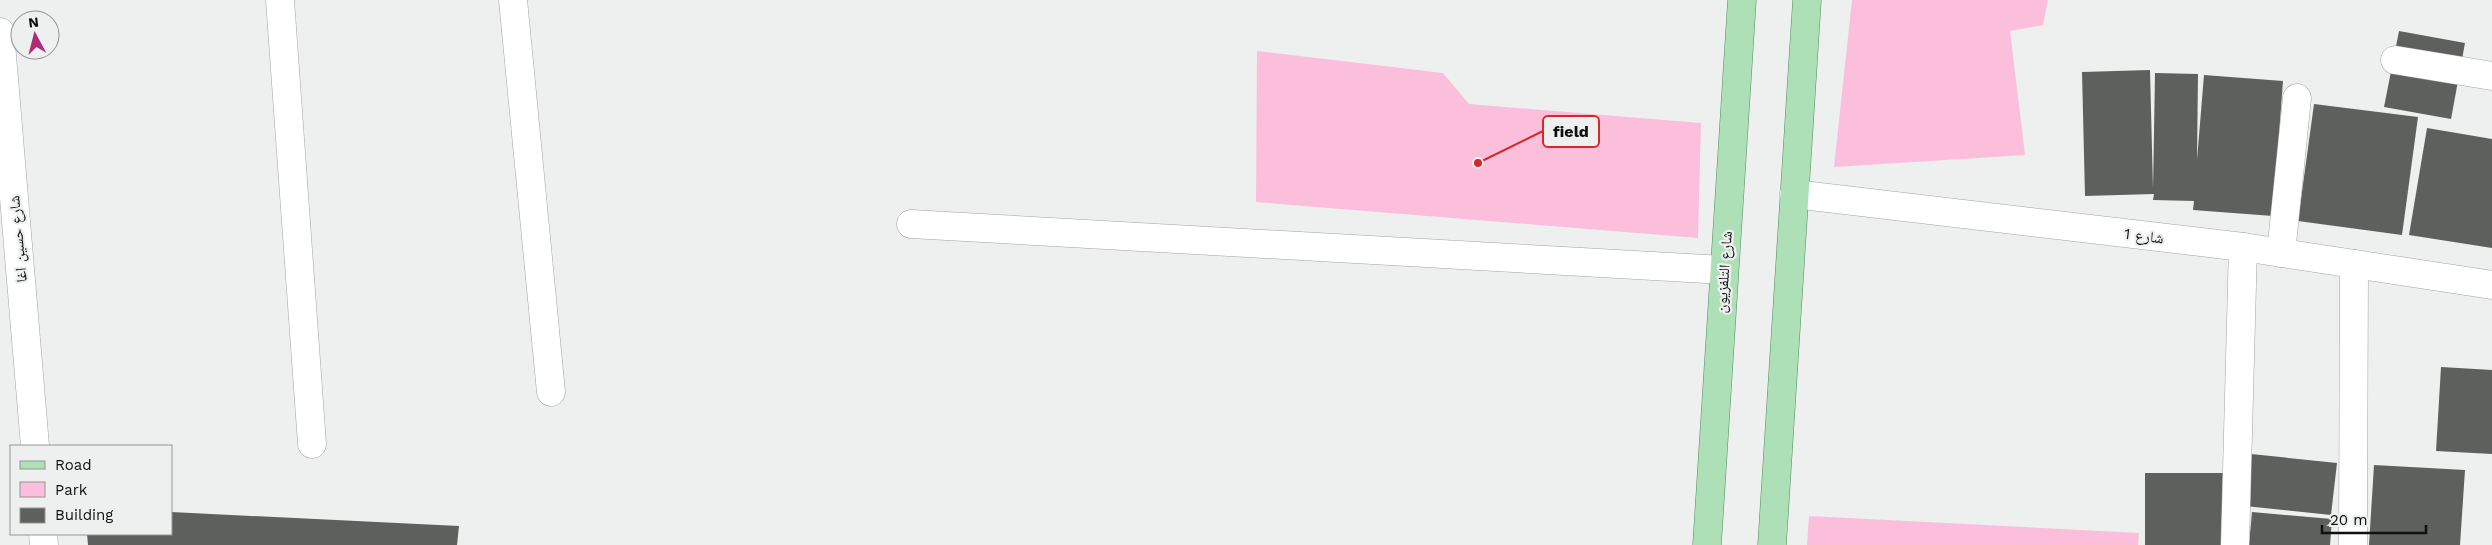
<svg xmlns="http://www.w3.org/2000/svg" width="2492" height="545" font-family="'Work Sans','Noto Naskh Arabic',sans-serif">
  <rect width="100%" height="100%" fill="#edf0ee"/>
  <!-- green -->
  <g fill="#fbbfdb">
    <path d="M 1852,0 L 2048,0 L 2043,25 L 2010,31 L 2025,155 L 1834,167 Z"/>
    <path d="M 1257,51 L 1443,73 L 1469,104 L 1701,123 L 1698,238 L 1256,202 Z"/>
    <path d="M 1809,516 L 2139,533 L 2138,545 L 1807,545 Z"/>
  </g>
  <!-- building -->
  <g fill="#5e605e">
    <path d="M 2399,31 L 2465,43 L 2451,119 L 2384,107 Z"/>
    <path d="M 2150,70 L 2153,189 L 2155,73 L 2198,74 L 2197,160 L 2204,75 L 2283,81 L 2273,216 L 2193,210 L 2194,201 L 2153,200 L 2154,194 L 2085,196 L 2082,72 Z"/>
    <path d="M 2314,104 L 2418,117 L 2402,235 L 2298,221 Z"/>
    <path d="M 2427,128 L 2492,139 L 2492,248 L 2409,235 Z"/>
    <path d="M 2441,367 L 2492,370 L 2492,454 L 2436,451 Z"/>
    <path d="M 2251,454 L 2337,463 L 2331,515 L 2245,506 Z"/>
    <path d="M 2374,465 L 2465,470 L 2460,545 L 2369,545 Z"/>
    <rect x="2145" y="473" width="80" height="72"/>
    <path d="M 171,512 L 459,526 L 457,545 L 88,545 L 87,534 L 171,534 Z"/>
    <path d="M 2252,512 L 2332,519 L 2330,545 L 2249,545 Z"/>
  </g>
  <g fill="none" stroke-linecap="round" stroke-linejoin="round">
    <defs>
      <g id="minor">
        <path d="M 280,0 L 312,444"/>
        <path d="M 513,0 L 551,392"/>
        <path d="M 0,32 L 35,446"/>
        <path d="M 2395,60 L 2492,76"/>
        <path d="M 1794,194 L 2243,247 L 2492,285"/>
        <path d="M 911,224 L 1724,270"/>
        <path d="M 2281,253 L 2297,98"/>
        <path d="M 43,534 L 44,545"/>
        <path d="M 2235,545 L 2243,247"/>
        <path d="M 2353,545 L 2354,264"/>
      </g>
      <g id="major">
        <path d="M 1707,545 L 1742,0"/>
        <path d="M 1772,545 L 1807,0"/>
      </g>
    </defs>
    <!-- minor casing -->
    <use href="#minor" stroke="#a2a4a2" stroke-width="29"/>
    <!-- major casing -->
    <use href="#major" stroke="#538a5e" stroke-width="29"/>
    <!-- minor -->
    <use href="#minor" stroke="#fff" stroke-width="28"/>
    <!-- major -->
    <use href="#major" stroke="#aee0b8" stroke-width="28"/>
  </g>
  <g text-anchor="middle" stroke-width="4.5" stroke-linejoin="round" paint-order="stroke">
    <!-- street labels -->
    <g font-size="15" fill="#0f100f" stroke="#edf0ee">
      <text transform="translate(2144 236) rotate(7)" y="5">شارع 1</text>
      <text transform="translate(18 239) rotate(-95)" y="5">شارع حسين اغا</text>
      <text transform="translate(1724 272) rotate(-86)" y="5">شارع التلفزيون</text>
    </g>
  </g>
  <!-- callouts -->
  <path fill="none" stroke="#d62828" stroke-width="2" d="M1478 163L1543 131"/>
  <circle fill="#d62828" stroke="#edf0ee" stroke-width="2" cx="1478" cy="163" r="5"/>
  <rect fill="#edf0ee" stroke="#d62828" stroke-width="2" x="1543" y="116" width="56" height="31" rx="5"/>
  <g font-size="16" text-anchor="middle" font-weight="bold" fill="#0f100f">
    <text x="1571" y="137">field</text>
  </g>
  <!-- legend -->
  <rect x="10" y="445" width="162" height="90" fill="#edf0ee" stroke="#949695"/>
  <rect x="20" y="461" width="25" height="8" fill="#aee0b8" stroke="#949695"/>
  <text x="55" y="470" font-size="15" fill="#0f100f">Road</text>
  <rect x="20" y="482" width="25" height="15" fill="#fbbfdb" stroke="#949695"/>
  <text x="55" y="495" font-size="15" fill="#0f100f">Park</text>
  <rect x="20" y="508" width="25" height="15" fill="#5e605e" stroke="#949695"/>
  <text x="55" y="520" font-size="15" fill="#0f100f">Building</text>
  <!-- north arrow -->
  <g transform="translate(35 35) rotate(353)"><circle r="24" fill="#edf0ee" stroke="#949695"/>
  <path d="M0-4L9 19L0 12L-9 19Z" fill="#ae2c78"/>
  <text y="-8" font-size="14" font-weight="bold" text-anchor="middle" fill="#0f100f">N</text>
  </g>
  <!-- scale -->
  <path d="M2322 525v8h104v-8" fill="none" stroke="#0f100f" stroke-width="2.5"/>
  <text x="2330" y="525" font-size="15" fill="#0f100f" stroke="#edf0ee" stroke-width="4" paint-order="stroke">20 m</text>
</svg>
